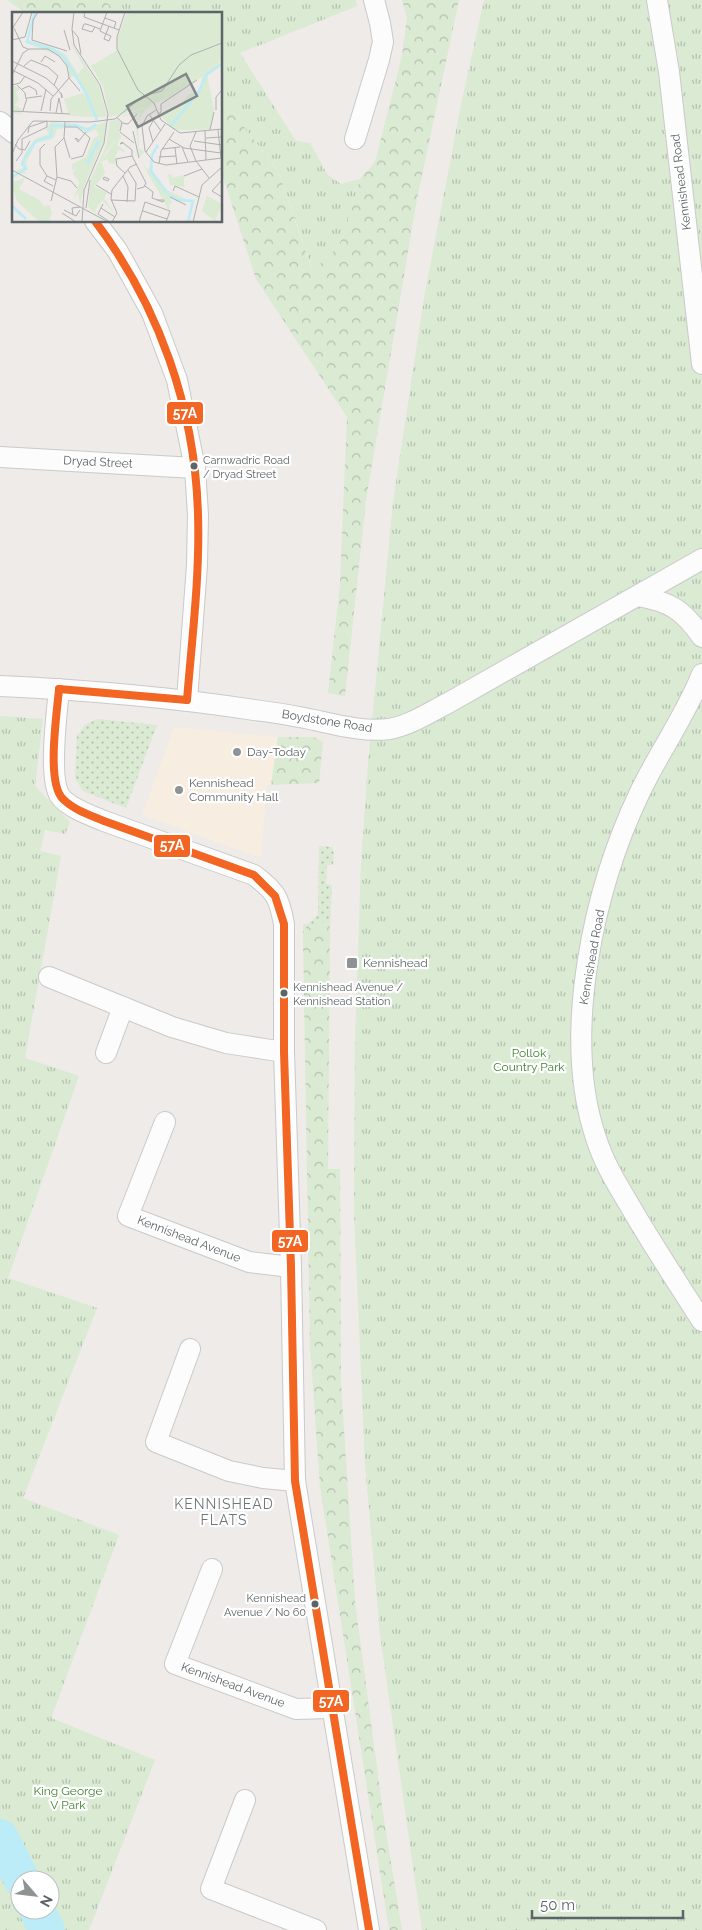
<svg xmlns="http://www.w3.org/2000/svg" width="702" height="1930" font-family="Raleway,sans-serif">
  <defs>
    <pattern id="grass-dots" width="8" height="8" patternUnits="userSpaceOnUse" patternTransform="scale(1.25)"><rect width="8" height="8" fill="#daead3"/><path d="M2 2h.1M6 6h.1" fill="none" stroke="#b4c1af" stroke-width="1.8" stroke-linecap="round"/></pattern>
    <pattern id="forest-crowns" width="20" height="18" patternUnits="userSpaceOnUse" patternTransform="scale(1.25)"><rect width="20" height="18" fill="#daead3"/><path d="M2 6a3 3 0 1 1 6 0M12 15a3 3 0 1 1 6 0" fill="none" stroke="#b4c1af"/></pattern>
    <pattern id="park-tufts" width="24" height="20" patternUnits="userSpaceOnUse" patternTransform="scale(1.25)"><rect width="24" height="20" fill="#daead3"/><path d="M3 7l-1-3M5 7V3M7 7l1-3M15 17l-1-3M17 17v-4M19 17l1-3" fill="none" stroke="#b4c1af"/></pattern>
  </defs>
  <rect width="100%" height="100%" fill="#eeebe8"/>
  <!-- commercial -->
  <path fill="#f7ede1" d="M 174,727 L 278,737 L 271,785 L 267,785 L 261,858 L 142,815 Z"/>
  <!-- grass -->
  <g fill="url(#grass-dots)">
    <path d="M 97,719 L 157,725 L 126,808 L 83,791 L 75,778 L 77,736 L 85,725 Z"/>
    <path d="M 319,846 L 332,847 L 334,853 L 333,865 L 327,865 L 326,884 L 332,885 L 330,927 L 319,919 L 303,934 L 303,924 L 308,924 L 318,915 Z"/>
  </g>
  <!-- forest -->
  <g fill="url(#forest-crowns)">
    <path d="M 7,0 L 102,0 L 124,14 L 27,14 Z"/>
    <path d="M 402,0 L 459,0 L 417,199 L 366,500 L 345,696 L 328,693 L 340,585 L 347,417 L 256,279 L 221,171 L 221,101 L 238,119 L 278,171 L 312,270 L 339,246 L 360,179 L 375,162 L 402,56 L 407,17 Z"/>
    <path d="M 278,737 L 314,737 L 323,742 L 319,783 L 271,785 Z"/>
    <path d="M 319,919 L 330,927 L 328,1169 L 340,1169 L 341,1382 L 355,1602 L 384,1820 L 402,1930 L 389,1930 L 320,1486 L 310,1346 L 303,934 Z"/>
  </g>
  <!-- park -->
  <g fill="url(#park-tufts)" fill-rule="evenodd">
    <path d="M 102,0 L 356,0 L 357,6 L 240,53 L 296,141 L 310,143 L 327,174 L 341,184 L 360,179 L 339,246 L 313,271 L 278,170 L 238,119 L 221,101 L 221,14 L 124,14 Z"/>
    <path d="M 484,0 L 702,0 L 702,1930 L 422,1930 L 380,1634 L 365,1463 L 354,1212 L 355,1043 L 361,865 L 368,764 L 393,502 L 424,298 L 461,105 Z"/>
    <path d="M 0,716 L 43,719 L 35,786 L 70,822 L 65,834 L 45,830 L 40,851 L 61,856 L 25,1058 L 79,1076 L 8,1278 L 97,1308 L 23,1498 L 119,1535 L 51,1718 L 155,1760 L 89,1930 L 0,1930 ZM 20,1880 L 50,1880 L 50,1910 L 20,1910 Z"/>
  </g>
  <g fill="none" stroke-linecap="round" stroke-linejoin="round">
    <!-- river -->
    <g stroke="#bcecf8" stroke-width="36">
      <path d="M 0,1837 L 22,1880"/>
      <path d="M 37,1910 L 47,1930"/>
    </g>
    <defs>
      <g id="minor">
        <path d="M 657,0 L 669,72 L 702,364"/>
        <path d="M 0,122 L 14,133"/>
        <path d="M 355,139 L 379,60 L 383,42 L 380,23 L 374,0"/>
        <path d="M 95,221 L 117,250 L 152,313 L 177,380 L 195,468 L 198,515 L 197,565 L 187,700"/>
        <path d="M 0,457 L 195,468"/>
        <path d="M 638,596 C 671,602 683,610 702,637"/>
        <path d="M 702,674 C 686,715 659,752 640,792 C 594,888 561,1034 596,1138 C 605,1167 622,1192 637,1218 C 658,1253 680,1287 702,1321"/>
        <path d="M 0,686 C 85,690 170,697 254,710 C 269,712 284,714 299,717 C 328,722 360,733 389,729 C 409,726 430,712 448,703 L 702,559"/>
        <path d="M 59,689 C 57,712 48,778 60,796 C 67,807 92,816 104,821 L 254,875 C 276,892 279,897 284,924 L 284,1052 L 291,1267 L 295,1481 L 369,1930"/>
        <path d="M 49,977 L 172,1027 L 226,1043 L 284,1052"/>
        <path d="M 106,1053 L 123,1007"/>
        <path d="M 165,1122 L 128,1216 L 249,1262 L 291,1267"/>
        <path d="M 190,1349 L 156,1442 L 229,1471 L 263,1478 L 295,1481"/>
        <path d="M 212,1569 L 175,1664 L 296,1709 L 331,1708"/>
        <path d="M 245,1800 L 211,1889 L 316,1930"/>
      </g>
    </defs>
    <!-- minor casing -->
    <use href="#minor" stroke="#c9cac9" stroke-width="22"/>
    <!-- minor -->
    <use href="#minor" stroke="#fcfcfc" stroke-width="20"/>
    <defs>
      <g id="bus-1">
        <path d="M 95,221 C 159,306 195,408 198,514 C 200,576 192,638 187,700"/>
        <path d="M 59,689 C 57,713 46,783 63,799 C 74,810 90,815 104,821 L 254,875 L 275,896 L 284,924 L 284,1052 L 291,1267 L 295,1481 L 369,1930"/>
        <path d="M 59,689 L 187,700"/>
      </g>
    </defs>
    <!-- bus-1 casing -->
    <use href="#bus-1" stroke="#fff" stroke-width="11"/>
    <!-- bus-1 -->
    <use href="#bus-1" stroke="#f26522" stroke-width="8"/>
  </g>
  <!-- markers -->
  <g fill="#5d6467" stroke="#fff" stroke-width="2">
    <circle cx="194" cy="466" r="4.5"/>
    <circle cx="284" cy="993" r="4.5"/>
    <circle cx="315" cy="1604" r="4.5"/>
  </g>
  <g fill="#909394" stroke="#fff" stroke-width="2">
    <circle cx="237" cy="752" r="5"/>
    <circle cx="179" cy="790" r="5"/>
    <rect x="346" y="957" width="12" height="12" rx="2.5"/>
  </g>
  <g text-anchor="middle" stroke-width="4.5" stroke-linejoin="round" paint-order="stroke">
    <!-- bus labels -->
    <g font-size="11" fill="#5d6467" stroke="#fff" text-anchor="start">
      <text x="203" y="464">Carnwadric Road<tspan x="203" dy="14">/ Dryad Street</tspan></text>
      <text x="293" y="991">Kennishead Avenue /<tspan x="293" dy="14">Kennishead Station</tspan></text>
      <text x="306" y="1602" text-anchor="end">Kennishead<tspan x="306" dy="14">Avenue / No 60</tspan></text>
    </g>
    <!-- street labels -->
    <g font-size="12" fill="#5d6467" stroke="#fff">
      <text transform="translate(681 182) rotate(-97)" y="4">Kennishead Road</text>
      <text transform="translate(98 462) rotate(3)" y="4">Dryad Street</text>
      <text transform="translate(327 721) rotate(9)" y="4">Boydstone Road</text>
      <text transform="translate(592 957) rotate(-80)" y="4">Kennishead Road</text>
      <text transform="translate(189 1239) rotate(21)" y="4">Kennishead Avenue</text>
      <text transform="translate(233 1685) rotate(20)" y="4">Kennishead Avenue</text>
    </g>
    <!-- poi labels -->
    <g font-size="12" fill="#5d6467" stroke="#fff" text-anchor="start">
      <text x="247" y="756">Day-Today</text>
      <text x="189" y="787">Kennishead<tspan x="189" dy="14">Community Hall</tspan></text>
      <text x="363" y="967">Kennishead</text>
    </g>
    <!-- park labels -->
    <g font-size="12" fill="#3f8430" stroke="#fff">
      <text x="529" y="1057">Pollok<tspan x="529" dy="14">Country Park</tspan></text>
      <text x="68" y="1795">King George<tspan x="68" dy="14">V Park</tspan></text>
    </g>
    <!-- neighbourhood labels -->
    <g font-size="14" letter-spacing="1" fill="#6e7679" stroke="#fff">
      <text x="224" y="1509">KENNISHEAD<tspan x="224" dy="16">FLATS</tspan></text>
    </g>
  </g>
  <!-- overview -->
  <g transform="translate(12 12)">
    <rect width="210" height="210" fill="#eeebe8"/>
    <path d="M 84,117 L 92,124 L 80,152 L 69,156 L 65,164 L 61,162 L 64,154 L 60,159 L 60,152 L 74,145 L 81,127 L 87,123 L 84,118 L 77,119 ZM 1,177 L 37,199 L 37,193 L 40,201 L 37,210 L 28,210 L 12,196 L 5,189 Z" fill="#daead3"/>
    <path d="M 55,24 L 87,74 L 95,105 L 83,105 L 70,76 L 62,64 L 57,66 L 56,55 L 47,44 L 15,31 L 17,28 L 37,34 L 53,42 L 66,62 L 72,55 ZM 210,47 L 206,53 L 210,53 L 195,64 L 202,98 L 198,117 L 162,118 L 188,76 L 190,66 L 189,65 L 166,81 L 149,90 ZM 142,93 L 133,98 L 126,109 L 127,136 L 132,140 L 128,145 L 124,118 L 125,110 L 128,101 L 107,105 ZM 106,108 L 109,111 L 105,127 L 94,140 L 89,150 L 93,161 L 82,175 L 93,179 L 84,181 L 76,194 L 79,167 L 94,134 L 98,109 ZM 39,110 L 51,111 L 52,116 L 45,117 L 42,126 L 37,128 L 24,130 L 14,151 L 16,156 L 11,159 L 16,162 L 7,161 L 4,158 L 12,156 L 9,151 L 14,140 L 23,127 L 37,122 L 34,117 ZM 55,110 L 73,116 L 95,110 L 92,128 L 72,174 L 68,192 L 66,180 L 62,188 L 67,170 L 61,162 L 65,164 L 69,156 L 80,152 L 91,125 L 84,117 L 75,121 L 63,114 L 54,114 ZM 127,146 L 136,159 L 140,150 L 141,160 L 149,175 L 175,188 L 165,189 L 157,184 L 160,191 L 157,192 L 158,200 ZM 13,166 L 7,177 L 27,188 L 32,194 L 37,193 L 37,199 L 0,177 L 1,170 Z" fill="#daead3"/>
    <path d="M 115,0 L 210,0 L 210,46 L 157,85 L 135,95 L 98,105 L 91,74 L 79,54 L 106,38 L 105,28 ZM 195,64 L 202,98 L 198,117 L 162,118 L 147,102 L 171,90 L 177,82 L 184,81 ZM 0,74 L 9,76 L 4,80 L 7,88 L 2,93 L 10,97 L 9,102 L 0,102 ZM 71,81 L 76,89 L 83,105 L 58,104 L 52,87 ZM 107,117 L 109,124 L 105,133 L 114,140 L 107,138 L 104,142 L 103,152 L 97,151 L 95,147 L 89,150 L 105,127 ZM 156,162 L 159,162 L 160,166 L 172,163 L 172,175 L 158,173 ZM 81,175 L 95,180 L 92,186 L 102,201 L 90,188 L 83,198 L 85,202 L 79,198 L 76,194 ZM 195,184 L 210,192 L 203,209 L 190,199 Z" fill="#daead3"/>
    <path fill="none" stroke="#bcecf8" stroke-width="2.5" d="M 23,0 L 15,30 L 41,37 L 52,45 L 74,81 L 85,108M 158,115 L 186,81 L 195,62 L 210,52M 146,133 L 140,143 L 139,159 L 156,182M 75,152 L 87,128M 0,165 L 14,157 L 10,152 L 12,147 L 23,130 L 39,124 L 40,114 L 64,113 L 76,118 L 84,112M 157,183 L 166,188 L 181,189 L 176,210M 0,194 L 14,207"/>
    <path fill="none" stroke="#b0b1b0" stroke-width="1" d="M 26,0 L 21,8 L 20,28 L 55,39M 62,0 L 60,17 L 62,33 L 88,73 L 96,102 L 92,131 L 72,178 L 70,210M 73,0 L 72,5 L 107,18M 95,0 L 88,19 L 94,22 L 99,24 L 97,29 L 92,27 L 93,24 L 94,22 L 97,14M 113,0 L 105,25 L 105,37 L 126,78 L 142,91 L 149,108 L 168,121 L 210,117M 93,6 L 104,10 L 102,16M 83,15 L 80,20 L 70,17 L 72,12 L 74,12 L 83,15 L 88,17M 2,16 L 11,35 L 16,37M 0,17 L 11,0M 52,18 L 58,38M 60,18 L 66,25 L 69,42M 0,28 L 13,25 L 20,0M 0,49 L 34,66 L 43,74 L 50,83 L 50,86 L 49,81M 29,50 L 33,44 L 43,50M 12,54 L 19,48 L 36,55 L 46,64 L 42,73M 0,58 L 26,71 L 41,84M 0,63 L 11,41 L 17,37 L 36,37 L 47,44 L 55,54 L 57,66 L 39,87 L 38,99M 57,66 L 68,79M 0,73 L 8,71 L 13,64M 5,73 L 13,81 L 14,87M 10,77 L 17,74 L 24,78 L 25,83M 144,98 L 135,104 L 130,114 L 133,139 L 142,150 L 154,153 L 210,146M 204,98 L 204,85 L 210,78M 0,99 L 58,102M 11,99 L 15,86 L 30,84M 29,99 L 34,77M 44,101 L 47,86 L 50,101M 137,102 L 149,119M 146,102 L 149,100 L 149,92 L 185,68M 105,106 L 110,110 L 108,119M 141,109 L 137,116 L 141,130M 110,111 L 116,112 L 125,102M 53,115 L 65,115 L 78,126 L 71,144 L 59,147M 198,118 L 202,100M 206,118 L 209,146M 121,119 L 127,146M 193,119 L 194,148M 108,120 L 122,131M 184,120 L 178,134 L 184,149 L 197,166M 16,121 L 17,115 L 35,109M 52,126 L 58,146M 194,126 L 210,125M 157,127 L 172,136 L 209,141M 67,128 L 63,126 L 66,130 L 74,120M 182,129 L 210,133M 111,131 L 108,132 L 110,130 L 120,138 L 120,144M 3,132 L 7,137 L 13,138 L 18,129M 33,132 L 28,137 L 28,153 L 35,164 L 44,168M 170,135 L 176,150M 163,136 L 165,152M 150,137 L 168,135M 134,140 L 153,112M 0,142 L 6,128 L 21,109 L 78,110 L 103,107 L 131,84 L 150,79 L 167,53 L 179,43 L 210,31M 147,145 L 164,144M 4,149 L 10,141 L 10,127 L 35,115 L 35,109M 147,152 L 149,139 L 162,120M 0,158 L 96,210M 113,161 L 105,154 L 104,147 L 120,144 L 134,171 L 132,175 L 125,177M 35,164 L 32,169 L 41,174M 111,164 L 116,175 L 115,190M 172,164 L 190,157M 45,165 L 59,169 L 65,176M 92,165 L 97,167 L 96,169 L 91,167 ZM 210,168 L 200,179 L 210,185M 84,173 L 99,182M 133,174 L 141,180 L 140,186 L 151,190 L 152,188 L 145,188M 161,179 L 163,174 L 187,185M 158,185 L 174,193M 99,188 L 123,189 L 124,171 L 116,158M 39,189 L 45,165 L 43,135 L 52,126 L 53,110M 91,192 L 86,202 L 98,210M 74,196 L 78,168M 89,196 L 103,205M 52,198 L 64,204 L 68,198M 131,199 L 155,207M 50,201 L 64,210M 61,203 L 60,196 L 68,195M 100,210 L 105,201 L 99,187 L 100,178 L 118,155 L 125,152M 127,210 L 133,190 L 158,199 L 154,210M 181,210 L 190,173 L 210,155"/>
    <path fill="#838789" fill-opacity="0.15" stroke="#838789" stroke-width="2.5" d="M 174,62 L 185,84 L 126,115 L 115,94 Z"/>
    <rect width="210" height="210" fill="none" stroke="#5d6467" stroke-width="2.5"/>
  </g>
  <g stroke="#fff" stroke-width="2">
    <rect x="166" y="401" width="38" height="24" rx="5" fill="#f26522"/>
    <rect x="153" y="834" width="38" height="24" rx="5" fill="#f26522"/>
    <rect x="271" y="1229" width="38" height="24" rx="5" fill="#f26522"/>
    <rect x="312" y="1689" width="38" height="24" rx="5" fill="#f26522"/>
  </g>
  <g font-size="14" text-anchor="middle" font-weight="bold" fill="#fff">
    <text x="185" y="418">57A</text>
    <text x="172" y="850">57A</text>
    <text x="290" y="1246">57A</text>
    <text x="331" y="1706">57A</text>
  </g>
  <!-- north arrow -->
  <g transform="translate(35 1895) rotate(118)"><circle r="24" fill="#ffffff" stroke="#bec1c2"/>
  <path d="M0-4L9 19L0 12L-9 19Z" fill="#909394"/>
  <text y="-8" font-size="14" font-weight="bold" text-anchor="middle" fill="#5d6467">N</text>
  </g>
  <!-- scale -->
  <path d="M532 1910v8h151v-8" fill="none" stroke="#5d6467" stroke-width="2.5"/>
  <text x="540" y="1910" font-size="15" fill="#5d6467" stroke="#ffffff" stroke-width="4" paint-order="stroke">50 m</text>
</svg>
